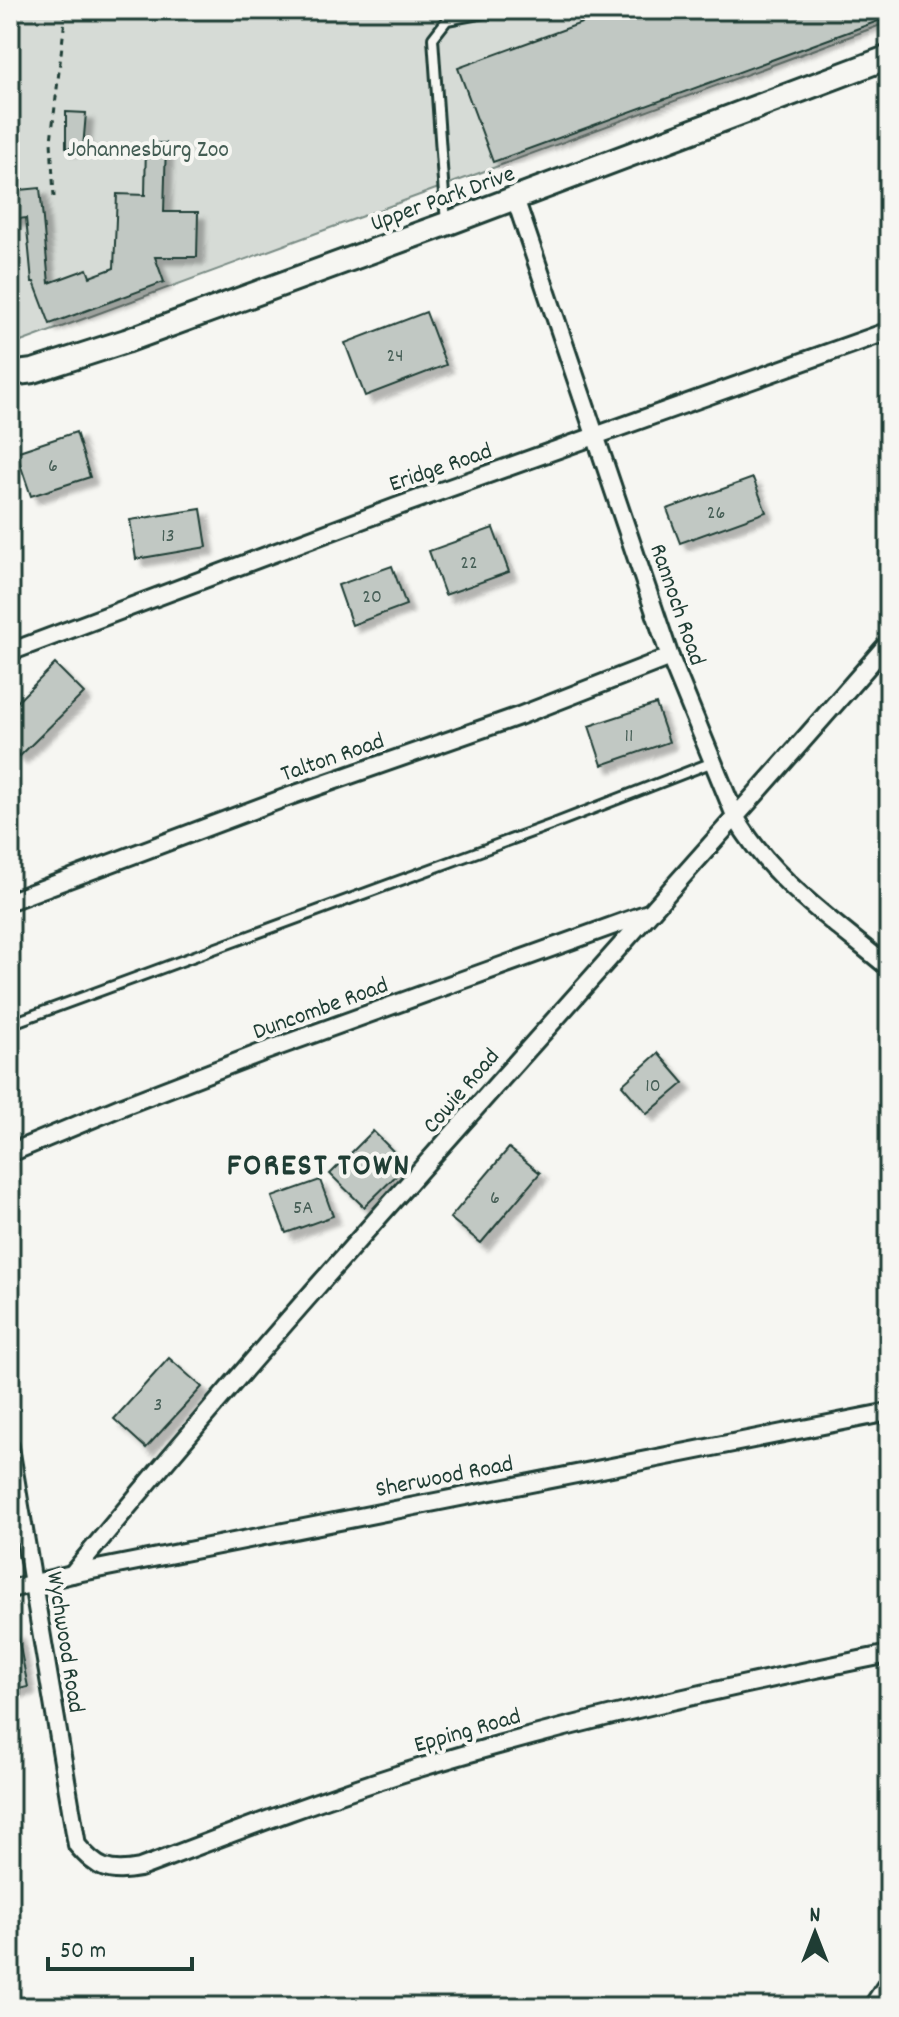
<svg xmlns="http://www.w3.org/2000/svg" width="899" height="2017" font-family="Dekko,sans-serif">
  <defs>
    <filter id="shadow"><feDropShadow dx="7" dy="7" stdDeviation="2" flood-color="#0004"/></filter>
  </defs>
  <rect width="100%" height="100%" fill="#f6f6f2"/>
  <filter id="ink" filterUnits="userSpaceOnUse"><feTurbulence type="fractalNoise" baseFrequency=".0125" numOctaves="2"/><feDisplacementMap in="SourceGraphic" scale="16" xChannelSelector="R" yChannelSelector="G"/><feConvolveMatrix kernelMatrix="1 2 1 2 8 2 1 2 1" color-interpolation-filters="sRGB"/></filter>
  <g filter="url(#ink)">
    <!-- green -->
    <path fill="#d6dbd6" stroke="#7a8c85" stroke-width="2" d="M 10,10 L 889,10 L 889,22 L 10,346 Z"/>
    <!-- building -->
    <g fill="#c1c8c3" stroke="#1f3d34" stroke-width="2" filter="url(#shadow)">
      <path d="M 617,10 L 889,10 L 889,17 L 493,162 L 458,68 Z"/>
      <path d="M 66,112 L 86,113 L 83,148 L 66,148 Z"/>
      <path d="M 146,143 L 166,143 L 164,212 L 198,212 L 197,257 L 155,257 L 164,282 L 50,324 L 34,282 L 32,282 L 26,218 L 10,220 L 10,191 L 40,188 L 49,283 L 87,269 L 90,277 L 114,268 L 117,194 L 145,195 Z"/>
      <path d="M 426,312 L 446,365 L 365,396 L 345,343 Z"/>
      <path d="M 76,432 L 90,477 L 31,496 L 16,452 Z"/>
      <path d="M 753,478 L 766,512 L 680,543 L 667,509 Z"/>
      <path d="M 201,509 L 207,547 L 136,559 L 130,520 Z"/>
      <path d="M 493,528 L 509,572 L 445,595 L 429,551 Z"/>
      <path d="M 392,566 L 406,605 L 352,625 L 338,585 Z"/>
      <path d="M 55,664 L 84,693 L 20,756 L 10,746 L 10,709 Z"/>
      <path d="M 656,704 L 669,742 L 602,765 L 589,726 Z"/>
      <path d="M 658,1053 L 684,1083 L 647,1114 L 622,1085 Z"/>
      <path d="M 373,1131 L 407,1165 L 364,1207 L 330,1174 Z"/>
      <path d="M 509,1148 L 540,1173 L 481,1243 L 450,1218 Z"/>
      <path d="M 320,1180 L 333,1216 L 286,1233 L 272,1197 Z"/>
      <path d="M 169,1358 L 202,1387 L 146,1448 L 114,1419 Z"/>
      <path d="M 17,1632 L 28,1687 L 10,1691 L 10,1633 Z"/>
    </g>
    <g fill="none" stroke-linecap="round" stroke-linejoin="round">
      <defs>
        <g id="lane">
          <path d="M 446,224 L 433,38 L 447,20 L 500,10"/>
          <path d="M 10,1024 L 556,823 L 713,762"/>
        </g>
        <g id="street">
          <path d="M 515,198 L 670,657 L 736,818 C 771,880 836,923 889,968"/>
          <path d="M 10,652 L 396,507 L 889,331"/>
          <path d="M 10,901 L 287,797 L 519,716 L 670,657"/>
          <path d="M 10,1153 L 123,1106 L 263,1052 L 648,913"/>
          <path d="M 10,1447 L 77,1845 C 97,1869 109,1874 140,1868 C 232,1833 325,1797 419,1768 C 573,1721 731,1686 889,1654"/>
          <path d="M 72,1574 C 335,1255 619,954 889,642"/>
          <path d="M 10,1589 L 72,1574 L 889,1412"/>
          <path d="M 872,2007 L 889,1981"/>
        </g>
        <path id="secondary" d="M 10,374 L 33,371 L 126,341 L 446,224 L 889,57"/>
      </defs>
      <!-- lane casing -->
      <use href="#lane" stroke="#1f3d34" stroke-width="14"/>
      <!-- street casing -->
      <use href="#street" stroke="#1f3d34" stroke-width="22"/>
      <!-- secondary casing -->
      <use href="#secondary" stroke="#1f3d34" stroke-width="28"/>
      <!-- path -->
      <path stroke="#1f3d34" stroke-width="3" stroke-dasharray="6 6" stroke-linecap="butt" d="M 54,197 L 51,141 L 66,10"/>
      <!-- lane -->
      <use href="#lane" stroke="#f6f6f2" stroke-width="8"/>
      <!-- street -->
      <use href="#street" stroke="#f6f6f2" stroke-width="16"/>
      <!-- secondary -->
      <use href="#secondary" stroke="#f6f6f2" stroke-width="22"/>
    </g>
  </g>
  <g text-anchor="middle" stroke-width="8" stroke-linejoin="round" paint-order="stroke">
    <!-- number labels -->
    <g font-size="20" fill="#486058">
      <text x="395" y="361">24</text>
      <text x="53" y="471">6</text>
      <text x="716" y="518">26</text>
      <text x="168" y="541">13</text>
      <text x="469" y="568">22</text>
      <text x="372" y="602">20</text>
      <text x="629" y="741">11</text>
      <text x="653" y="1091">10</text>
      <text x="495" y="1203">6</text>
      <text x="303" y="1213">5A</text>
      <text x="158" y="1410">3</text>
    </g>
    <!-- park labels -->
    <g font-size="24" fill="#445d54" stroke="#f6f6f2">
      <text x="148" y="156">Johannesburg Zoo</text>
    </g>
    <!-- street labels -->
    <g font-size="24" fill="#1f3d34" stroke="#f6f6f2">
      <text transform="translate(442 197) rotate(-20)" y="8">Upper Park Drive</text>
      <text transform="translate(440 466) rotate(-19)" y="8">Eridge Road</text>
      <text transform="translate(679 604) rotate(71)" y="8">Rannoch Road</text>
      <text transform="translate(332 756) rotate(-19)" y="8">Talton Road</text>
      <text transform="translate(320 1007) rotate(-20)" y="8">Duncombe Road</text>
      <text transform="translate(460 1090) rotate(-49)" y="8">Cowie Road</text>
      <text transform="translate(444 1475) rotate(-11)" y="8">Sherwood Road</text>
      <text transform="translate(67 1642) rotate(81)" y="8">Wychwood Road</text>
      <text transform="translate(467 1729) rotate(-16)" y="8">Epping Road</text>
    </g>
    <!-- district labels -->
    <g font-size="32" font-weight="bold" letter-spacing="2" fill="#1f3d34" stroke="#f6f6f2">
      <text x="319" y="1174">FOREST TOWN</text>
    </g>
  </g>
  <!-- margin -->
  <rect width="899" height="2017" fill="none" stroke="#f6f6f2" stroke-width="40"/>
  <rect x="20" y="20" width="859" height="1977" fill="none" stroke="#1f3d34" stroke-width="3" filter="url(#ink)"/>
  <!-- north arrow -->
  <g transform="translate(815 1933)" stroke="#f6f6f2" stroke-width="6" paint-order="stroke">
  <path d="M0-6L14 30L0 20L-14 30Z" fill="#1f3d34"/>
  <text y="-12" font-size="22" font-weight="bold" text-anchor="middle" fill="#1f3d34">N</text>
  </g>
  <!-- scale -->
  <path d="M48 1957v12h144v-12" fill="none" stroke="#1f3d34" stroke-width="4"/>
  <text x="60" y="1957" font-size="24" fill="#1f3d34" stroke="#f6f6f2" stroke-width="6" paint-order="stroke">50 m</text>
</svg>
